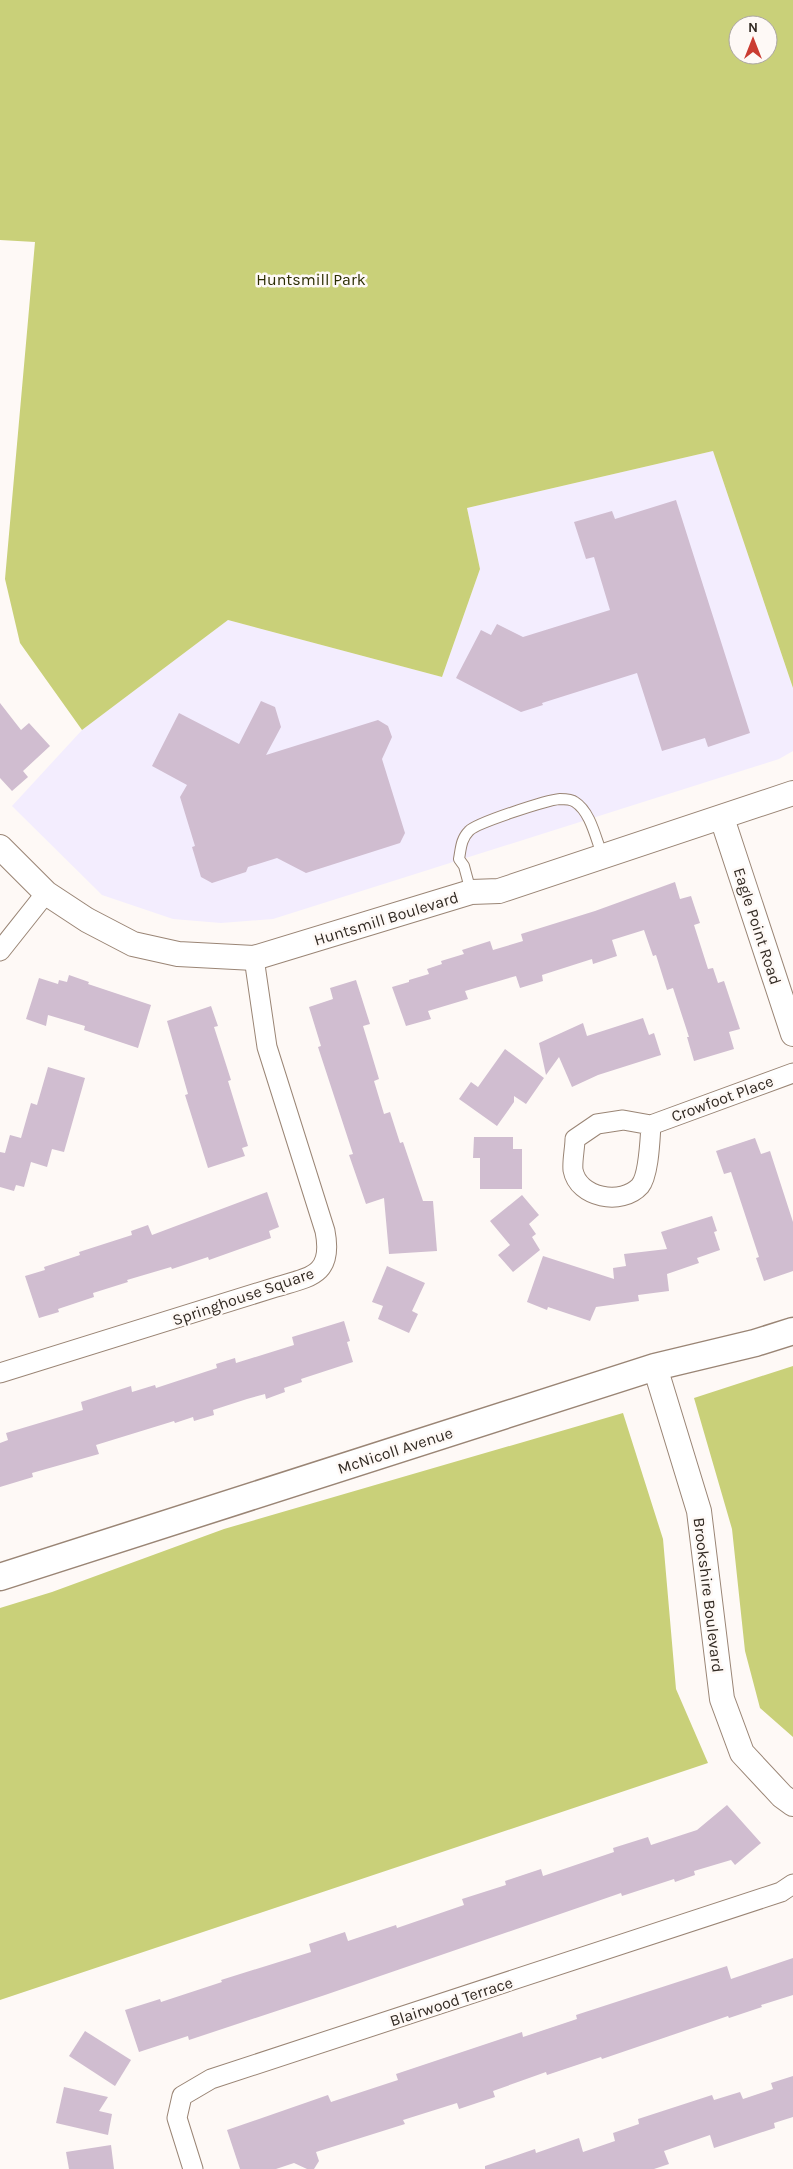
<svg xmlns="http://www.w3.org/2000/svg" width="793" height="2169" font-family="Karla,sans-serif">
  <rect width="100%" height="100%" fill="#fef9f6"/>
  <!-- education -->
  <path fill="#f3edfe" d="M 713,451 L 793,688 L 793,751 L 779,759 L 273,919 L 221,923 L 173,919 L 102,895 L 12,806 L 82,730 L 228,620 L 442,677 L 480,569 L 467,508 Z"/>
  <!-- green -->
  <g fill="#c9d079" fill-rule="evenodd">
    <path d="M 0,0 L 793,0 L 793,688 L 713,451 L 467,508 L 480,569 L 442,677 L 228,620 L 82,730 L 20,643 L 5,579 L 35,242 L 0,240 ZM 738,25 L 768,25 L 768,55 L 738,55 Z"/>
    <path d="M 793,1366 L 793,1737 L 760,1708 L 745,1651 L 732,1529 L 694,1398 Z"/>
    <path d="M 623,1413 L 663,1539 L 676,1689 L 708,1763 L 0,2000 L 0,1608 L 52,1592 L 224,1529 Z"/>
  </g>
  <!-- building -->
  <g fill="#d0bdd0">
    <path d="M 676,500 L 750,733 L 708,747 L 705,738 L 662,751 L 637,673 L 542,703 L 543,705 L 521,712 L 456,678 L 481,630 L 491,635 L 497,624 L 523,637 L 610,610 L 594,557 L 586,559 L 574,522 L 612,511 L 615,519 Z"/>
    <path d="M 261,701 L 275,707 L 281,727 L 266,755 L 378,720 L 388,726 L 392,737 L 382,759 L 405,833 L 400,843 L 306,873 L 277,858 L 248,867 L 246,872 L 212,883 L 201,877 L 192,847 L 195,846 L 180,797 L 187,785 L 152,766 L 179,713 L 239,744 Z"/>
    <path d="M 0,703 L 21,730 L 29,723 L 50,746 L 23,771 L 28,777 L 12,791 L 0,778 Z"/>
    <path d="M 675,882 L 680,899 L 691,896 L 700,923 L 694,925 L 708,969 L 713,968 L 718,983 L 724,981 L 740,1029 L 729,1032 L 734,1049 L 694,1061 L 687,1037 L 689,1037 L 673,988 L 667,990 L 656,955 L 653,956 L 644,930 L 612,940 L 617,956 L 593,964 L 592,959 L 542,975 L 543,981 L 520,988 L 516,976 L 465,991 L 468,999 L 428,1011 L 431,1019 L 406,1026 L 392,987 L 409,982 L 409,980 L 429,974 L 427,969 L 442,964 L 441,961 L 464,954 L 462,950 L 490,941 L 493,950 L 523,941 L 521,934 L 595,911 Z"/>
    <path d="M 69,975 L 89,982 L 88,984 L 151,1005 L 138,1048 L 84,1030 L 85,1026 L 48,1015 L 46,1026 L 26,1019 L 39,978 L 58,984 L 59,980 L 67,982 Z"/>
    <path d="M 356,980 L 370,1024 L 363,1026 L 379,1079 L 374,1081 L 384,1114 L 390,1112 L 400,1143 L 403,1142 L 423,1201 L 433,1201 L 437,1251 L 389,1254 L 384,1198 L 366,1204 L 349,1155 L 353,1154 L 318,1047 L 321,1046 L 309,1007 L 333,999 L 330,988 Z"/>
    <path d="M 211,1006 L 218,1026 L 214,1027 L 231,1080 L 228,1081 L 248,1146 L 242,1148 L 245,1156 L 208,1168 L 185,1095 L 188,1094 L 167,1021 Z"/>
    <path d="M 643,1018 L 649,1035 L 654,1033 L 661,1055 L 598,1075 L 572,1087 L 559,1057 L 546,1075 L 539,1043 L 583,1023 L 587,1036 Z"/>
    <path d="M 505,1049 L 544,1078 L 526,1104 L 514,1096 L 514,1102 L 497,1126 L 459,1099 L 471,1082 L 478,1087 Z"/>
    <path d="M 48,1067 L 85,1078 L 64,1152 L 52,1149 L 47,1167 L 31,1162 L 24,1187 L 16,1185 L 14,1191 L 0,1187 L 0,1152 L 5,1153 L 10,1135 L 21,1138 L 31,1103 L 37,1105 Z"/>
    <path d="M 474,1137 L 513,1137 L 513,1149 L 522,1149 L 522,1189 L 480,1189 L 480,1158 L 473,1158 Z"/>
    <path d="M 755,1138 L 761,1154 L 770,1151 L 793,1222 L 793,1271 L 764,1281 L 756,1258 L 759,1257 L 731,1172 L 724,1174 L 716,1151 Z"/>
    <path d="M 267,1192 L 279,1227 L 269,1231 L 271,1238 L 209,1260 L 208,1257 L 172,1269 L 171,1267 L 127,1280 L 128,1282 L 93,1293 L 94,1297 L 58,1309 L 59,1312 L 39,1318 L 25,1276 L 45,1270 L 44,1267 L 80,1255 L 79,1252 L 132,1235 L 131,1231 L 148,1225 L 152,1235 Z"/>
    <path d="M 522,1195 L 539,1215 L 529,1224 L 536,1234 L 532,1237 L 540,1250 L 513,1272 L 498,1255 L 510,1245 L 490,1221 Z"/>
    <path d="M 712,1216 L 717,1231 L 714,1232 L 720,1250 L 697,1258 L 699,1263 L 667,1274 L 669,1291 L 638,1295 L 639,1301 L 596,1307 L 590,1321 L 548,1307 L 547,1310 L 527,1302 L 543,1256 L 614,1279 L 613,1268 L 626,1266 L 624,1254 L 667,1249 L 661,1232 Z"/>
    <path d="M 387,1266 L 425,1283 L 412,1311 L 418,1314 L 409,1333 L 378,1319 L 383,1306 L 372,1302 Z"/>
    <path d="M 344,1321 L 350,1341 L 347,1342 L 353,1362 L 301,1379 L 302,1382 L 284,1388 L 285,1392 L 266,1399 L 265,1394 L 247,1399 L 213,1410 L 214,1415 L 194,1421 L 193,1417 L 175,1423 L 174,1421 L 96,1445 L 99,1454 L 32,1473 L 33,1477 L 0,1487 L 0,1443 L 8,1440 L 6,1433 L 83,1410 L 81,1402 L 131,1386 L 132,1392 L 155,1385 L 156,1388 L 217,1368 L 216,1364 L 235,1358 L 236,1363 L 294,1345 L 292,1337 Z"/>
    <path d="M 727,1805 L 761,1843 L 735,1865 L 731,1860 L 694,1871 L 695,1875 L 675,1882 L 674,1879 L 622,1896 L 621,1893 L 325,1995 L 189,2040 L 188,2036 L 139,2052 L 125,2010 L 160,1999 L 161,2002 L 222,1982 L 221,1980 L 311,1952 L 309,1944 L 345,1932 L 348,1941 L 396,1925 L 397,1928 L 464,1905 L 462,1899 L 506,1885 L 505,1881 L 541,1869 L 543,1876 L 614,1852 L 613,1848 L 648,1837 L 651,1845 L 697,1830 Z"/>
    <path d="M 793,1958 L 793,1995 L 761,2005 L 762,2007 L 729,2018 L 728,2016 L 602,2059 L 601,2057 L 547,2075 L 546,2072 L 493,2091 L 495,2097 L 459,2109 L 457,2103 L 403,2120 L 405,2124 L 316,2152 L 319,2161 L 314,2169 L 307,2169 L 294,2163 L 276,2169 L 240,2169 L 227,2130 L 328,2095 L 331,2102 L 398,2080 L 396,2074 L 522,2032 L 523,2037 L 577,2019 L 576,2015 L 727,1966 L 731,1979 Z"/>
    <path d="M 85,2031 L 131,2060 L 115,2086 L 69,2056 Z"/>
    <path d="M 793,2076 L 793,2117 L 774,2123 L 775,2128 L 714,2148 L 710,2135 L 664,2151 L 669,2164 L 654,2169 L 485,2169 L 485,2166 L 535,2149 L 536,2153 L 579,2138 L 583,2152 L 615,2141 L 613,2133 L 639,2124 L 638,2119 L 712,2095 L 714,2100 L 740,2092 L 743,2099 L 773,2089 L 771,2083 Z"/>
    <path d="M 64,2087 L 108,2097 L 99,2111 L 112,2114 L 108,2135 L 56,2123 Z"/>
    <path d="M 111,2145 L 114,2169 L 69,2169 L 66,2152 Z"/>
  </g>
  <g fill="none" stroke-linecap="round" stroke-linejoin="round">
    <defs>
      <path id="service" d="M 471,892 L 464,866 L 459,859 C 461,848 461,839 469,831 C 476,823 547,800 560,799 C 565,799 571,799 575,802 C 591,812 596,840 603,857"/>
      <g id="minor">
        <path d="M 0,951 L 46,893"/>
        <path d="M 651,1125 C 650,1139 649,1175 640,1186 C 622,1206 578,1198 573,1170 C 572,1161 575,1148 575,1139 L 597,1124 L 623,1120 L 651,1125 L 793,1073"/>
        <path d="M 0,1373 L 273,1288 C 308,1277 334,1277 325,1231 L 267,1047 L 254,958"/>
        <path d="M 193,2169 L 177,2118 L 182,2096 L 211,2079 L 781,1892 L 793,1884"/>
      </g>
      <g id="tertiary">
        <path d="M 722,818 L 793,1034"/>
        <path d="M 0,847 L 46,893 L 87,920 L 133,944 L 178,954 L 254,958 L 471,892 L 499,891 L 793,793"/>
        <path d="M 655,1367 L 699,1511 L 722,1699 L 742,1753 L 782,1796 L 793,1804"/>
      </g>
      <path id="secondary" d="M 0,1577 L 655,1367 L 755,1343 L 793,1331"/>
    </defs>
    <!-- service casing -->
    <use href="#service" stroke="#9a8575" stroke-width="12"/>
    <!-- minor casing -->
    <use href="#minor" stroke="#9a8575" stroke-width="21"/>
    <!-- tertiary casing -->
    <use href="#tertiary" stroke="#9a8575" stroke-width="26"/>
    <!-- secondary casing -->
    <use href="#secondary" stroke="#9a8575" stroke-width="29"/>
    <!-- service -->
    <use href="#service" stroke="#fff" stroke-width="10"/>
    <!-- minor -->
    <use href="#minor" stroke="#fff" stroke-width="19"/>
    <!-- tertiary -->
    <use href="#tertiary" stroke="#fff" stroke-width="24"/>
    <!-- secondary -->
    <use href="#secondary" stroke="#fff" stroke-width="26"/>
  </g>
  <g text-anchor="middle" stroke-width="5" stroke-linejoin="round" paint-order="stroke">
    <!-- park labels -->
    <g font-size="16" fill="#2c2e03" stroke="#fef9f6">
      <text x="311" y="285">Huntsmill Park</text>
    </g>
    <!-- street labels -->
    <g font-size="16" fill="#322a23" stroke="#fef9f6">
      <text transform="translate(386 918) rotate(-17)" y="6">Huntsmill Boulevard</text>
      <text transform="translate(758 926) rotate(72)" y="6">Eagle Point Road</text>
      <text transform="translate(722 1098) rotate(-20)" y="6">Crowfoot Place</text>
      <text transform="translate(243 1296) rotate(-19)" y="6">Springhouse Square</text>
      <text transform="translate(395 1450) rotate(-18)" y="6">McNicoll Avenue</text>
      <text transform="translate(709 1595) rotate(83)" y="6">Brookshire Boulevard</text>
      <text transform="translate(451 2001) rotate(-18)" y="6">Blairwood Terrace</text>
    </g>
  </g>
  <!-- north arrow -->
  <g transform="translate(753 40)"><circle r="24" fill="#fef9f6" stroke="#aca6a2"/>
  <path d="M0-4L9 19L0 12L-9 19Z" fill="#ca3c32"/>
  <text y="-8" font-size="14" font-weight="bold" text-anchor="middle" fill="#322a23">N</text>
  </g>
</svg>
